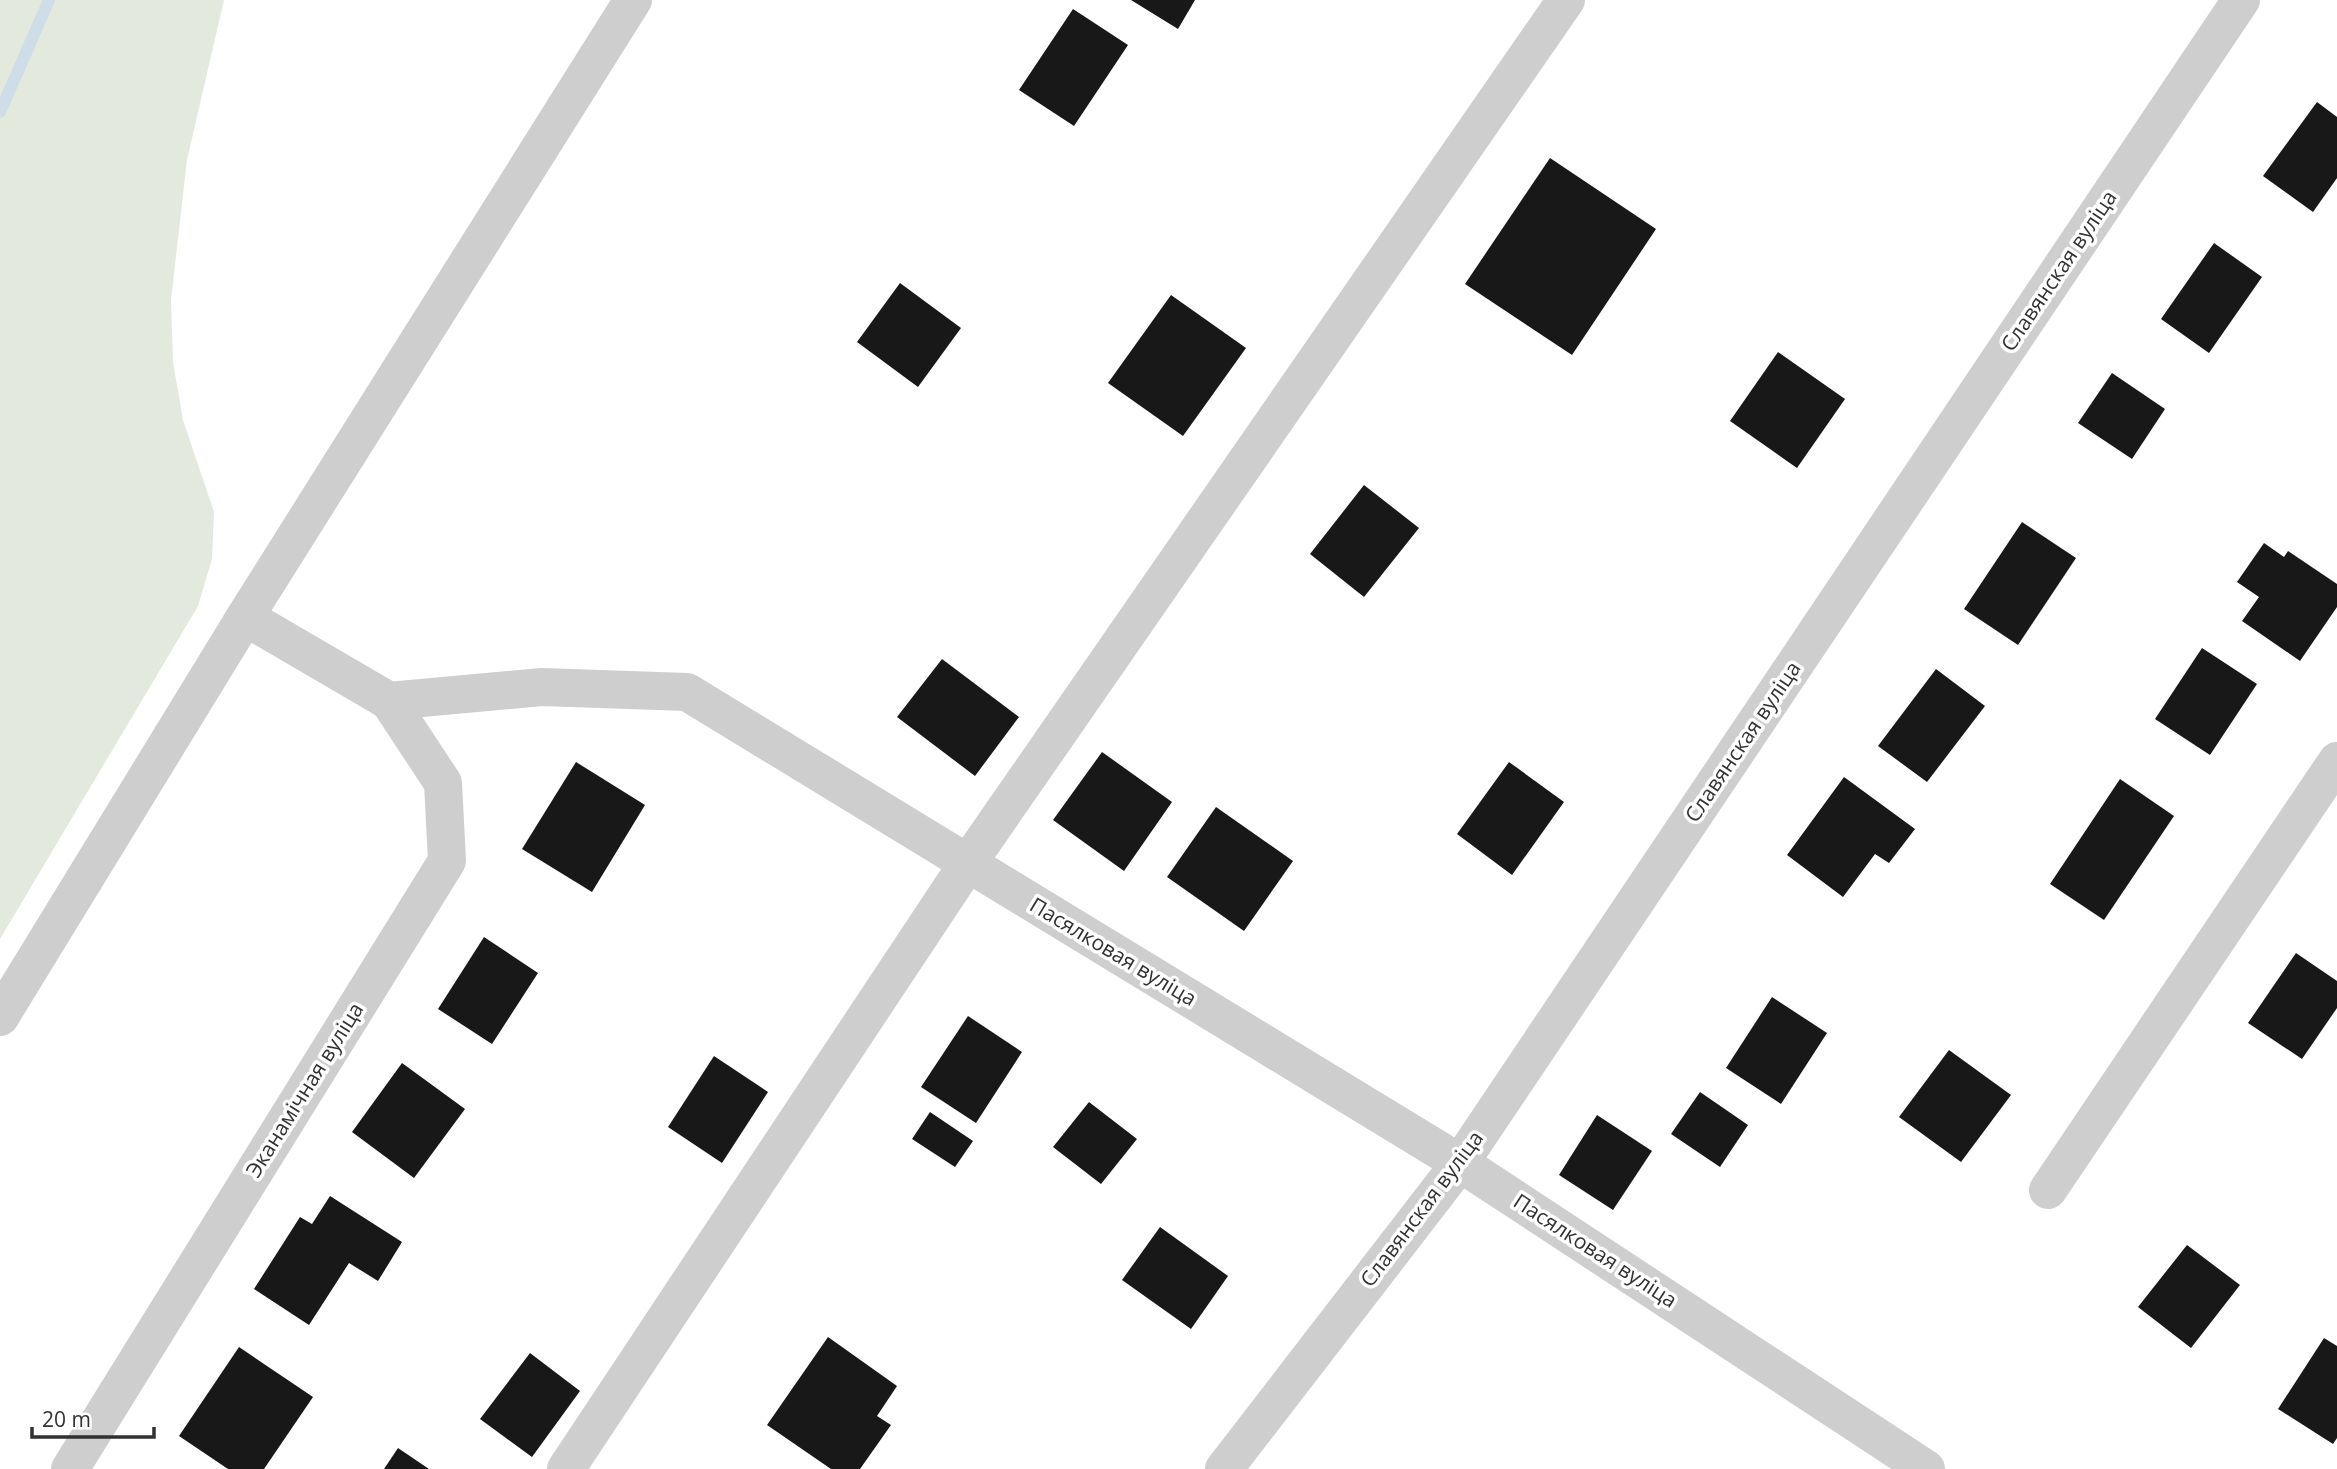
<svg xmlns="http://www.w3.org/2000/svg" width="2337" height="1469" font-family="'Open Sans',sans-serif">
  <rect width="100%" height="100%" fill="#fff"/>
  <!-- green -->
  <path fill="#e3e9dd" d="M 0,0 L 224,0 L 187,160 L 171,300 L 173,362 L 183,420 L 214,512 L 212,559 L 198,606 L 0,939 Z"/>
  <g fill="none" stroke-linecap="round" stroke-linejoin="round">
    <!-- stream -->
    <path stroke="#cfdde9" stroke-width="12" d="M 0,112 L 49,0"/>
  </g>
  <!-- building -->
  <g fill="#181818">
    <path d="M 1131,0 L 1195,0 L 1178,29 Z"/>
    <path d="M 1073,9 L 1128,45 L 1074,126 L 1019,90 Z"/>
    <path d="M 2317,102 L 2337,117 L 2337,178 L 2313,212 L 2263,176 Z"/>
    <path d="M 1550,158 L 1656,229 L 1572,355 L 1465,284 Z"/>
    <path d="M 2214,243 L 2262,277 L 2209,353 L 2161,319 Z"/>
    <path d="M 900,283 L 961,328 L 918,387 L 857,342 Z"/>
    <path d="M 1171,295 L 1246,348 L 1183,436 L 1108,383 Z"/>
    <path d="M 1778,352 L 1845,399 L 1797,468 L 1730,421 Z"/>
    <path d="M 2112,373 L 2165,409 L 2132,459 L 2078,423 Z"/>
    <path d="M 1364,485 L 1419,528 L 1364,597 L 1310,554 Z"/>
    <path d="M 2022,522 L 2076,558 L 2018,645 L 1964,609 Z"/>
    <path d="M 2264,543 L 2284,557 L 2288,551 L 2337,584 L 2337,607 L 2300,661 L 2242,621 L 2259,597 L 2237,582 Z"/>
    <path d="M 2202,648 L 2257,684 L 2210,755 L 2155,719 Z"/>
    <path d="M 942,659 L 1019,717 L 975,776 L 897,717 Z"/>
    <path d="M 1936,669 L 1985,706 L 1927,782 L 1878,746 Z"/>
    <path d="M 1102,752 L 1172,802 L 1124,871 L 1053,820 Z"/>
    <path d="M 576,762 L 645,805 L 592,892 L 522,849 Z"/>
    <path d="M 1509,762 L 1564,802 L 1512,875 L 1457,834 Z"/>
    <path d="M 1844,777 L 1915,829 L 1889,863 L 1875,854 L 1843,897 L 1787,855 Z"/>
    <path d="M 2120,779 L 2174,816 L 2104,920 L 2050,884 Z"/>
    <path d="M 1216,807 L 1293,861 L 1244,931 L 1167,877 Z"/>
    <path d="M 484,937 L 538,973 L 492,1044 L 438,1009 Z"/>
    <path d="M 2296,953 L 2337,981 L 2337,1008 L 2302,1059 L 2248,1023 Z"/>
    <path d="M 1772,997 L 1827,1033 L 1781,1104 L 1726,1068 Z"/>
    <path d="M 968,1016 L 1022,1052 L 976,1123 L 921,1087 Z"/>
    <path d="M 1949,1050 L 2011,1095 L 1961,1162 L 1899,1117 Z"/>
    <path d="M 714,1056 L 768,1092 L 722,1163 L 668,1127 Z"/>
    <path d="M 402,1063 L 465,1109 L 414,1178 L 352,1132 Z"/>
    <path d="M 1700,1092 L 1748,1125 L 1720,1167 L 1671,1134 Z"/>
    <path d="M 1089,1102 L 1137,1139 L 1101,1184 L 1053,1147 Z"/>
    <path d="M 930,1112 L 973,1141 L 955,1167 L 912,1139 Z"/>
    <path d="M 1597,1115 L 1652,1151 L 1613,1210 L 1559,1175 Z"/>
    <path d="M 330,1196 L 402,1242 L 378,1281 L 349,1263 L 309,1325 L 254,1289 L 300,1217 L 312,1224 Z"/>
    <path d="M 1160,1227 L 1228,1276 L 1191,1329 L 1122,1280 Z"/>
    <path d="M 2187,1245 L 2240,1285 L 2191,1348 L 2138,1307 Z"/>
    <path d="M 828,1337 L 897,1386 L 877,1416 L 891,1425 L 860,1469 L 831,1469 L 767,1425 Z"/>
    <path d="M 2324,1338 L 2337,1346 L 2337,1438 L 2333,1444 L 2278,1409 Z"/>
    <path d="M 239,1347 L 313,1397 L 264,1469 L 228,1469 L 179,1436 Z"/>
    <path d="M 530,1353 L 580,1391 L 532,1457 L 480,1419 Z"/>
    <path d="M 398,1448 L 429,1469 L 384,1469 Z"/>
  </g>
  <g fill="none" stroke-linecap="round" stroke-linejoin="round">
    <!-- minor -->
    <g stroke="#cecece" stroke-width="38">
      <path d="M 245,617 L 389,701 L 542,687 L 687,692 L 1460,1163 L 1926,1469"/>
      <path d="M 0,1017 L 245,617 L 633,0"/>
      <path d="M 2048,1190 L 2337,761"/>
      <path d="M 70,1469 L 447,861 L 443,783 L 389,701"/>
      <path d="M 566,1469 L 968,863 L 1566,0"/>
      <path d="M 1224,1469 L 1460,1163 L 2241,0"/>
    </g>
  </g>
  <g text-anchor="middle" stroke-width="7" stroke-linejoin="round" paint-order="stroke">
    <!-- street labels -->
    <g font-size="21" fill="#313131" stroke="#fff">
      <text transform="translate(2059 271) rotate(-56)" y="7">Славянская вуліца</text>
      <text transform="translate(1743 742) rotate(-56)" y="7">Славянская вуліца</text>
      <text transform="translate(1113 952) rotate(31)" y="7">Пасялковая вуліца</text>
      <text transform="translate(305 1090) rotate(-58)" y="7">Эканамічная вуліца</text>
      <text transform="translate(1422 1209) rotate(-53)" y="7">Славянская вуліца</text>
      <text transform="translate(1595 1251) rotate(33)" y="7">Пасялковая вуліца</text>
    </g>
  </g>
  <!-- scale -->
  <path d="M32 1427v10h122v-10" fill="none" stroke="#313131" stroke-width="3.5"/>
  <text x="42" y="1427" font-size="21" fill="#313131" stroke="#ffffff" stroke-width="5" paint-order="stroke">20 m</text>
</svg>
